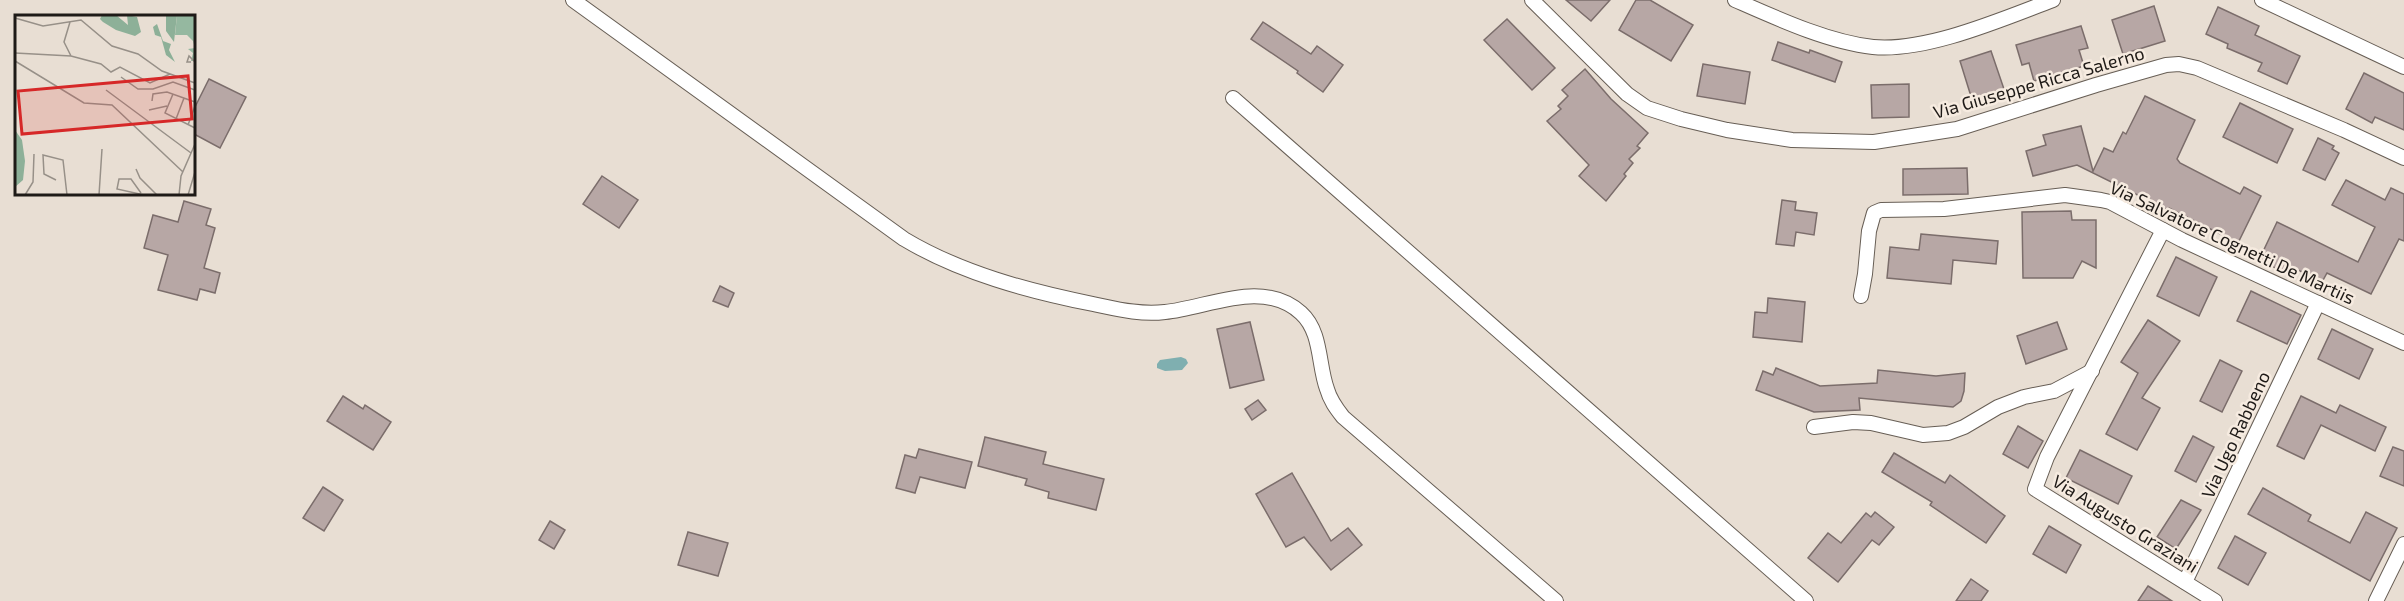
<svg xmlns="http://www.w3.org/2000/svg" width="2404" height="601" font-family="'Exo 2',sans-serif">
  <rect width="100%" height="100%" fill="#e8ded3"/>
  <!-- water -->
  <path fill="#7fafb0" d="M 1181,357 L 1186,359 L 1188,363 L 1182,370 L 1165,371 L 1157,368 L 1157,364 L 1160,360 Z"/>
  <!-- building -->
  <g fill="#b7a7a5" stroke="#7b6d6b" stroke-width="1.5">
    <path d="M 1566,0 L 1610,0 L 1591,21 Z"/>
    <path d="M 1636,0 L 1650,0 L 1693,25 L 1671,61 L 1619,30 Z"/>
    <path d="M 2154,6 L 2165,41 L 2123,54 L 2112,20 Z"/>
    <path d="M 2218,7 L 2259,26 L 2255,35 L 2300,56 L 2287,84 L 2258,71 L 2262,63 L 2227,48 L 2228,44 L 2206,34 Z"/>
    <path d="M 1507,19 L 1555,68 L 1532,90 L 1484,40 Z"/>
    <path d="M 1263,22 L 1311,54 L 1317,46 L 1343,65 L 1323,92 L 1297,73 L 1298,71 L 1251,39 Z"/>
    <path d="M 2081,26 L 2088,48 L 2079,50 L 2084,66 L 2034,81 L 2029,63 L 2022,65 L 2016,45 Z"/>
    <path d="M 1778,42 L 1809,53 L 1810,50 L 1842,62 L 1835,82 L 1772,60 Z"/>
    <path d="M 1991,51 L 2006,95 L 1974,106 L 1960,61 Z"/>
    <path d="M 1703,64 L 1750,72 L 1745,104 L 1697,96 Z"/>
    <path d="M 1585,69 L 1611,99 L 1648,133 L 1637,146 L 1640,148 L 1629,159 L 1633,163 L 1624,174 L 1626,176 L 1606,201 L 1579,176 L 1589,165 L 1547,121 L 1561,109 L 1558,106 L 1568,96 L 1562,90 Z"/>
    <path d="M 2364,73 L 2404,93 L 2404,130 L 2375,117 L 2372,123 L 2346,109 Z"/>
    <path d="M 209,79 L 246,97 L 220,148 L 194,134 L 194,109 Z"/>
    <path d="M 1909,84 L 1909,117 L 1872,118 L 1871,85 Z"/>
    <path d="M 2145,96 L 2195,120 L 2177,159 L 2180,163 L 2240,194 L 2244,187 L 2261,196 L 2238,243 L 2169,208 L 2168,210 L 2077,165 L 2033,176 L 2026,151 L 2046,145 L 2043,135 L 2081,126 L 2093,171 L 2104,148 L 2113,152 L 2123,132 L 2126,134 Z"/>
    <path d="M 2240,103 L 2293,129 L 2277,163 L 2223,137 Z"/>
    <path d="M 2318,138 L 2334,146 L 2332,149 L 2339,153 L 2325,180 L 2303,170 Z"/>
    <path d="M 1967,168 L 1968,194 L 1903,195 L 1903,169 Z"/>
    <path d="M 602,176 L 638,200 L 619,228 L 583,204 Z"/>
    <path d="M 2346,180 L 2385,200 L 2391,188 L 2404,194 L 2404,241 L 2399,239 L 2371,294 L 2327,273 L 2322,282 L 2292,267 L 2288,274 L 2259,260 L 2277,222 L 2358,262 L 2375,227 L 2332,205 Z"/>
    <path d="M 1782,200 L 1796,202 L 1795,210 L 1817,213 L 1814,235 L 1796,232 L 1794,246 L 1776,244 Z"/>
    <path d="M 184,201 L 211,209 L 206,225 L 215,228 L 204,268 L 220,273 L 215,293 L 200,289 L 197,300 L 158,290 L 168,255 L 144,248 L 153,215 L 178,222 Z"/>
    <path d="M 2071,211 L 2072,220 L 2096,220 L 2096,268 L 2082,261 L 2073,278 L 2023,278 L 2022,212 Z"/>
    <path d="M 1921,234 L 1998,241 L 1996,264 L 1953,260 L 1951,284 L 1887,278 L 1890,247 L 1919,250 Z"/>
    <path d="M 2176,257 L 2217,277 L 2199,316 L 2157,296 Z"/>
    <path d="M 720,286 L 734,293 L 728,307 L 713,301 Z"/>
    <path d="M 2251,291 L 2301,315 L 2287,344 L 2237,321 Z"/>
    <path d="M 1768,298 L 1805,302 L 1802,342 L 1753,337 L 1755,312 L 1767,313 Z"/>
    <path d="M 2148,320 L 2180,341 L 2142,398 L 2160,408 L 2137,450 L 2106,434 L 2138,373 L 2121,362 Z"/>
    <path d="M 1250,322 L 1264,380 L 1230,388 L 1217,329 Z"/>
    <path d="M 2057,322 L 2067,349 L 2026,364 L 2017,336 Z"/>
    <path d="M 2332,329 L 2373,349 L 2359,379 L 2318,359 Z"/>
    <path d="M 2220,360 L 2242,371 L 2222,412 L 2200,401 Z"/>
    <path d="M 1776,368 L 1820,386 L 1877,383 L 1878,370 L 1936,376 L 1965,373 L 1964,391 L 1961,401 L 1953,407 L 1859,398 L 1860,410 L 1814,412 L 1756,390 L 1763,371 L 1773,375 Z"/>
    <path d="M 343,396 L 363,409 L 365,405 L 391,422 L 373,450 L 327,421 Z"/>
    <path d="M 2301,396 L 2336,413 L 2340,405 L 2386,427 L 2375,451 L 2321,425 L 2304,459 L 2277,446 Z"/>
    <path d="M 1258,400 L 1266,410 L 1252,420 L 1245,409 Z"/>
    <path d="M 2018,426 L 2043,441 L 2028,468 L 2003,454 Z"/>
    <path d="M 2193,436 L 2214,447 L 2196,482 L 2175,471 Z"/>
    <path d="M 985,437 L 1046,452 L 1043,464 L 1104,479 L 1096,510 L 1048,498 L 1049,492 L 1025,485 L 1027,479 L 978,466 Z"/>
    <path d="M 2393,447 L 2404,451 L 2404,486 L 2380,476 Z"/>
    <path d="M 919,449 L 972,462 L 965,488 L 920,477 L 915,493 L 896,488 L 905,455 L 916,458 Z"/>
    <path d="M 2080,450 L 2132,476 L 2118,504 L 2066,478 Z"/>
    <path d="M 1894,453 L 1945,483 L 1950,475 L 2005,516 L 1986,543 L 1930,505 L 1932,502 L 1882,472 Z"/>
    <path d="M 1292,473 L 1331,541 L 1348,528 L 1362,545 L 1331,570 L 1304,537 L 1286,547 L 1256,494 Z"/>
    <path d="M 323,487 L 343,500 L 324,531 L 303,518 Z"/>
    <path d="M 2263,488 L 2311,515 L 2308,521 L 2350,543 L 2366,512 L 2397,528 L 2370,581 L 2248,514 Z"/>
    <path d="M 2181,500 L 2201,510 L 2176,549 L 2157,537 Z"/>
    <path d="M 1875,512 L 1894,527 L 1879,545 L 1872,540 L 1838,582 L 1808,558 L 1828,533 L 1841,543 L 1866,513 L 1871,517 Z"/>
    <path d="M 550,521 L 565,530 L 554,549 L 539,540 Z"/>
    <path d="M 2049,526 L 2081,545 L 2066,573 L 2033,554 Z"/>
    <path d="M 688,532 L 728,543 L 718,576 L 678,565 Z"/>
    <path d="M 2235,536 L 2266,553 L 2248,585 L 2218,568 Z"/>
    <path d="M 1971,579 L 1988,591 L 1981,601 L 1956,601 Z"/>
    <path d="M 2148,586 L 2172,601 L 2138,601 Z"/>
  </g>
  <g fill="none" stroke-linecap="round" stroke-linejoin="round">
    <defs>
      <g id="street">
        <path d="M 573,0 L 904,239 C 961,273 1028,291 1093,304 C 1117,309 1140,315 1165,312 C 1208,308 1262,278 1301,313 C 1322,332 1318,365 1327,389 C 1330,400 1336,408 1343,417 L 1556,601"/>
        <path d="M 1532,0 L 1627,94 L 1647,108 L 1681,119 L 1727,130 L 1792,140 L 1874,142 L 1957,129 L 2096,85 L 2166,65 L 2179,64 L 2197,68 L 2344,130 L 2404,158"/>
        <path d="M 1735,0 C 1776,18 1828,42 1873,47 C 1927,52 2002,19 2053,0"/>
        <path d="M 2262,0 L 2404,67"/>
        <path d="M 1233,98 L 1806,601"/>
        <path d="M 2163,230 L 2047,457 L 2035,489 L 2215,601"/>
        <path d="M 1861,296 L 1865,274 L 1869,231 L 1874,213 L 1881,210 L 1944,209 L 2065,195 L 2101,200 L 2110,202 L 2182,240 L 2404,343"/>
        <path d="M 1814,427 L 1853,422 L 1871,423 L 1923,435 L 1948,433 L 1964,427 L 1998,407 L 2024,397 L 2054,391 L 2092,371"/>
        <path d="M 2185,582 L 2318,303"/>
        <path d="M 2376,601 L 2404,544"/>
      </g>
    </defs>
    <!-- street casing -->
    <use href="#street" stroke="#675e55" stroke-width="16"/>
    <!-- street -->
    <use href="#street" stroke="#fff" stroke-width="14"/>
  </g>
  <g text-anchor="middle" stroke-width="5" stroke-linejoin="round" paint-order="stroke">
    <!-- street labels -->
    <g font-size="18" fill="#1e1a17" stroke="#f6ebe0">
      <text transform="translate(2039 83) rotate(-16)" y="6">Via Giuseppe Ricca Salerno</text>
      <text transform="translate(2232 243) rotate(25)" y="6">Via Salvatore Cognetti De Martiis</text>
      <text transform="translate(2236 435) rotate(-65)" y="6">Via Ugo Rabbeno</text>
      <text transform="translate(2125 524) rotate(32)" y="6">Via Augusto Graziani</text>
    </g>
  </g>
  <!-- overview -->
  <g transform="translate(15 15)">
    <rect width="180" height="180" fill="#e8ded3"/>
    <path d="M 162,0 L 180,0 L 180,46 L 176,46 L 178,38 L 173,34 L 180,33 L 178,26 L 172,20 L 160,20 Z" fill="#95b8a0"/>
    <path d="M 87,0 L 101,0 L 113,10 L 112,0 L 122,2 L 126,17 L 120,21 L 101,15 L 88,7 L 85,4 ZM 151,0 L 162,0 L 159,27 L 151,16 ZM 142,9 L 148,26 L 156,29 L 154,35 L 160,47 L 151,40 L 146,22 L 140,20 L 138,12 ZM 0,115 L 7,125 L 10,146 L 8,165 L 0,172 Z" fill="#8db098"/>
    <path fill="none" stroke="#979088" stroke-width="1.5" d="M 0,3 L 28,11 L 66,5 L 97,31 L 123,39 L 147,56 L 180,68M 55,7 L 49,27 L 56,41M 0,38 L 56,41 L 86,49 L 96,57 L 105,52 L 135,68 L 155,59M 0,46 L 69,88 L 97,90 L 168,157M 176,47 L 172,47 L 174,41 L 180,47M 106,62 L 123,74 L 138,74 L 158,67 L 180,75M 91,75 L 176,138M 158,79 L 150,98 L 180,113M 137,86 L 138,79 L 152,77 L 180,87M 134,95 L 152,91M 161,104 L 169,83M 173,110 L 180,91M 121,154 L 125,163 L 142,180M 41,165 L 29,159 L 28,140 L 48,145 L 52,180M 126,178 L 116,164 L 104,164 L 102,174 L 129,180M 10,180 L 18,167 L 19,139M 84,180 L 87,134M 164,180 L 166,161 L 180,129M 173,180 L 180,157"/>
    <path fill="#d62828" fill-opacity="0.15" stroke="#d62828" stroke-width="3" d="M 173,61 L 177,104 L 7,119 L 3,76 Z"/>
    <rect width="180" height="180" fill="none" stroke="#1e1a17" stroke-width="3"/>
  </g>
</svg>
